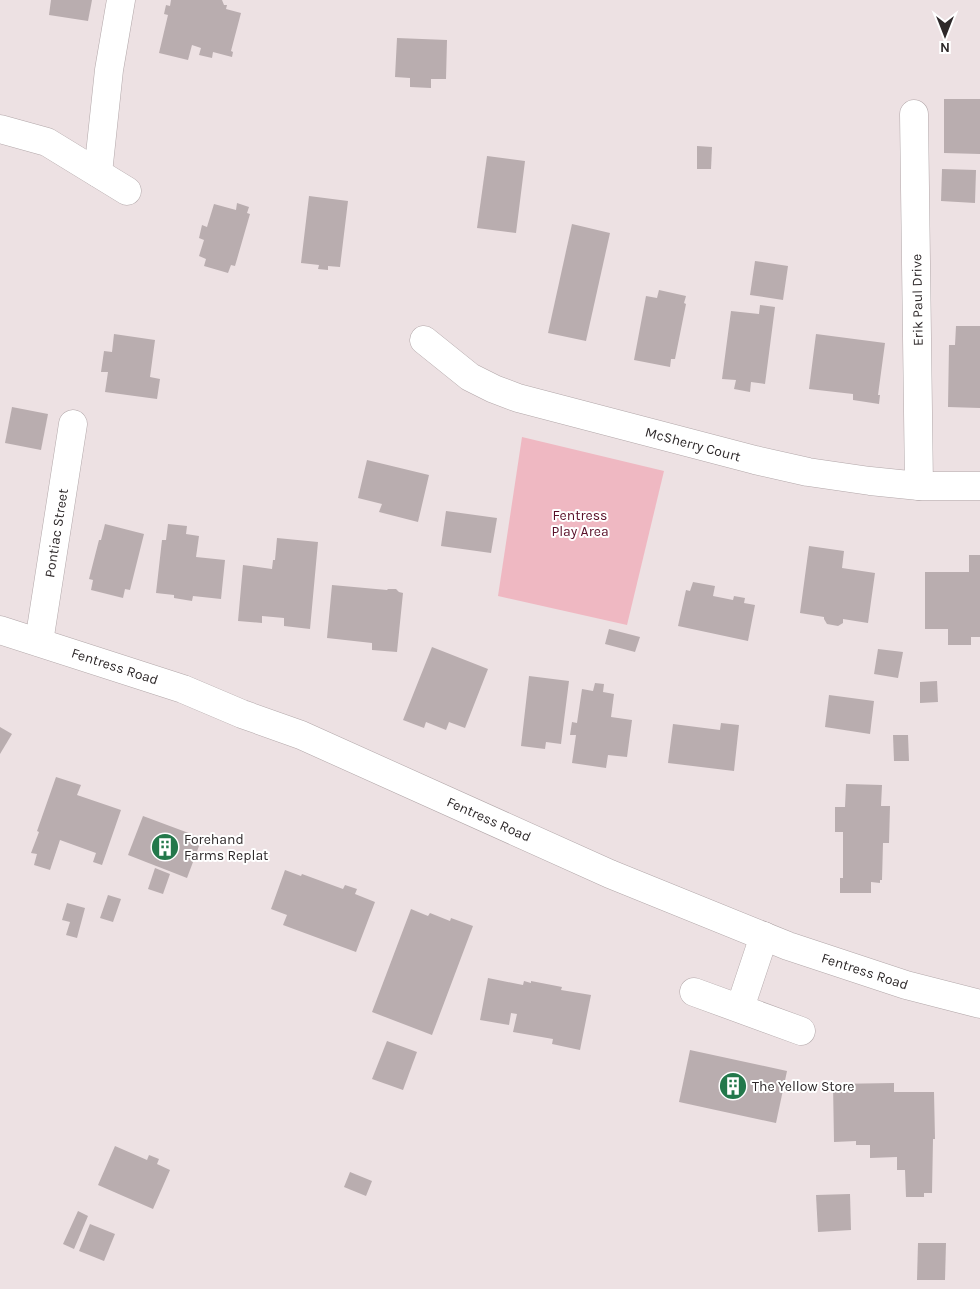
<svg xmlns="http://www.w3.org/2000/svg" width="980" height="1289" font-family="Karla,sans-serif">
  <rect width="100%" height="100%" fill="#ede1e3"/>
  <!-- green -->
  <path fill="#efb8c2" d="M 522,437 L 664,471 L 627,625 L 498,596 Z"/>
  <!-- building -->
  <g fill="#b9adaf">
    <path d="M 51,0 L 92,0 L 88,21 L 49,15 Z"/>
    <path d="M 171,0 L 222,0 L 224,5 L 227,5 L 226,9 L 241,13 L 231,51 L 233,52 L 232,57 L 213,52 L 212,58 L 199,55 L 201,48 L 192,45 L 188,60 L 159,53 L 168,15 L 164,14 L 166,5 L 170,6 Z"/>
    <path d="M 397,38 L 447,40 L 446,79 L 431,79 L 431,88 L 410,87 L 410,78 L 395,77 Z"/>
    <path d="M 944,99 L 980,99 L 980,154 L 944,153 Z"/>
    <path d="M 697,146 L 712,147 L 711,169 L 697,169 Z"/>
    <path d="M 487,156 L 525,161 L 516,233 L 477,228 Z"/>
    <path d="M 942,169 L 976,170 L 975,203 L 941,201 Z"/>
    <path d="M 309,196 L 348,201 L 340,267 L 328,266 L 328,270 L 318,269 L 319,265 L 301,263 Z"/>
    <path d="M 237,203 L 249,207 L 247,213 L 250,214 L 235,266 L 231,265 L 228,273 L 204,266 L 206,259 L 199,256 L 204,240 L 199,238 L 202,225 L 207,227 L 214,204 L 236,210 Z"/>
    <path d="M 572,224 L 610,233 L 586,341 L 548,333 Z"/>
    <path d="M 755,261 L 788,266 L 783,300 L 750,295 Z"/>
    <path d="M 659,290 L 686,296 L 684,303 L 686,304 L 675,359 L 671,359 L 670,367 L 634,360 L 646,296 L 657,298 Z"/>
    <path d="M 760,305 L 775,307 L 765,384 L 751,382 L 750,392 L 734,389 L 736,380 L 722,379 L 731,311 L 759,314 Z"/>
    <path d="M 956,326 L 980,326 L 980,408 L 948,407 L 949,345 L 955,345 Z"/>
    <path d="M 114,334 L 155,340 L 150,377 L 160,379 L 157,399 L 105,392 L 108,372 L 101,372 L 104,351 L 112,352 Z"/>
    <path d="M 816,334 L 885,343 L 878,395 L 880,395 L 879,404 L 853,400 L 853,394 L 809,389 Z"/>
    <path d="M 12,407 L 48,414 L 41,450 L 5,443 Z"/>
    <path d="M 367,460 L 429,475 L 418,522 L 379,512 L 382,504 L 358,498 Z"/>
    <path d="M 446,511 L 497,518 L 491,553 L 441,546 Z"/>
    <path d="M 105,524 L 144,534 L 130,590 L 125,589 L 123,598 L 91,590 L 93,580 L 89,579 L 99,540 L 101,540 Z"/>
    <path d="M 168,524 L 187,526 L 186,534 L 199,536 L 196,557 L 225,560 L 221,599 L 193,596 L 192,601 L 174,598 L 174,595 L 156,593 L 162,540 L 166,540 Z"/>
    <path d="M 277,538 L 318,542 L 310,629 L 284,626 L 284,618 L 262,616 L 262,623 L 238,621 L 243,565 L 272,569 L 273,560 L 275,560 Z"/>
    <path d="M 809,546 L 844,551 L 842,568 L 875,573 L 868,623 L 843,619 L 843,623 L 838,626 L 827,624 L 824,619 L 824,617 L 800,613 Z"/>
    <path d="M 969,555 L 980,555 L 980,637 L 971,637 L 971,645 L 948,645 L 948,629 L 925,629 L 925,572 L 969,572 Z"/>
    <path d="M 693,582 L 715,586 L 713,596 L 733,600 L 734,596 L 745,598 L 744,603 L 755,605 L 748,641 L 678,626 L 686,590 L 690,591 Z"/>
    <path d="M 332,585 L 387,590 L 388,589 L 396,589 L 399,592 L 403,593 L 397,652 L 372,650 L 372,643 L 327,638 Z"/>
    <path d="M 609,629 L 640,637 L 635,652 L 605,644 Z"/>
    <path d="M 432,647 L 488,669 L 465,728 L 449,722 L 446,730 L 426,722 L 424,728 L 403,720 Z"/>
    <path d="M 878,649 L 903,652 L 898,678 L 874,674 Z"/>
    <path d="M 529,676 L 569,681 L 561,744 L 546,742 L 545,749 L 521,746 Z"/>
    <path d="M 937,681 L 938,702 L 920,703 L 920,682 Z"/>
    <path d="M 595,683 L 604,684 L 603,692 L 614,694 L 611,717 L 632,720 L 627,757 L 608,755 L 606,768 L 572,763 L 576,735 L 570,735 L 572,722 L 577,723 L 582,689 L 593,691 Z"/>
    <path d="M 829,695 L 874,701 L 870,734 L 825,727 Z"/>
    <path d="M 721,723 L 739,725 L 734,771 L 668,763 L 673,724 L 720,730 Z"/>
    <path d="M 0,727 L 12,734 L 0,754 Z"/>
    <path d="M 893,735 L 908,735 L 909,761 L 894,761 Z"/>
    <path d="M 56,777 L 81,785 L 77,795 L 121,810 L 102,865 L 93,862 L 96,853 L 60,840 L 50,870 L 34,865 L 37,854 L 31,853 L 39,832 L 37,831 Z"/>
    <path d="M 846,784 L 882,785 L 881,806 L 890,806 L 889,843 L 883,843 L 882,880 L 880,880 L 880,883 L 871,882 L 871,893 L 840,893 L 840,878 L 843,878 L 843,832 L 835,832 L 835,807 L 845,807 Z"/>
    <path d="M 143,816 L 202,838 L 187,878 L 128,855 Z"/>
    <path d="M 155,868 L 170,874 L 163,894 L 148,889 Z"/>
    <path d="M 285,870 L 301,876 L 302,874 L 343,889 L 345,885 L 357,889 L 355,894 L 375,902 L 356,952 L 283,925 L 287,915 L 271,909 Z"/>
    <path d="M 108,895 L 121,899 L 113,922 L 100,918 Z"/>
    <path d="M 67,903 L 85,908 L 77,938 L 66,935 L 70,922 L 62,920 Z"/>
    <path d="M 411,909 L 428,916 L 430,913 L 450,921 L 451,918 L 473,926 L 432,1035 L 372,1012 Z"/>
    <path d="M 488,978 L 523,985 L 524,981 L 531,983 L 531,981 L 562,987 L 561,990 L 591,995 L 580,1050 L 552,1044 L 553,1039 L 513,1032 L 517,1014 L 511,1013 L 509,1025 L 480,1020 Z"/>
    <path d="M 387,1041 L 417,1052 L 403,1090 L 372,1079 Z"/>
    <path d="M 690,1050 L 787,1071 L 776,1123 L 679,1102 Z"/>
    <path d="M 894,1083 L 894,1092 L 934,1092 L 935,1139 L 933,1139 L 932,1193 L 924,1193 L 924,1197 L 906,1197 L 905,1170 L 897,1170 L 897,1157 L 870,1158 L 870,1145 L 856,1145 L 856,1141 L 834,1142 L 833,1084 Z"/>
    <path d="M 115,1146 L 147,1160 L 149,1155 L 159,1159 L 157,1164 L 170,1170 L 153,1209 L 98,1185 Z"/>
    <path d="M 350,1172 L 372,1181 L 366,1196 L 344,1187 Z"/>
    <path d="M 850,1194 L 851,1230 L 818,1232 L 816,1195 Z"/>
    <path d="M 78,1211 L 88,1216 L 74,1249 L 63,1244 Z"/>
    <path d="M 90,1224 L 115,1234 L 104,1261 L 79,1251 Z"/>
    <path d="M 918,1243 L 946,1243 L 945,1280 L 917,1280 Z"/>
  </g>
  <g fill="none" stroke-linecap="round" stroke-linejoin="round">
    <defs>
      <g id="minor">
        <path d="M 914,114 L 919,486"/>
        <path d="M 0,129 L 47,142 L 127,191"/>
        <path d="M 98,173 L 109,70 L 121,0"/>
        <path d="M 424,340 L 470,377 L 494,389 L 518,398 L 755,460 L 808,472 L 870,481 L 919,486 L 980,486"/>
        <path d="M 0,630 L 183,689 L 242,714 L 301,735 L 610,874 L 788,946 L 906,985 L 980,1004"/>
        <path d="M 39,642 L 73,424"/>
        <path d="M 694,992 L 801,1031"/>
        <path d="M 740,1008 L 764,936"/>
      </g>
    </defs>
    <!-- minor casing -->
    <use href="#minor" stroke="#b2a7a9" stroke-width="29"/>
    <!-- minor -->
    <use href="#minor" stroke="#fff" stroke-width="28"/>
  </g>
  <!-- icons -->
  <defs>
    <symbol id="building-disc" viewBox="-11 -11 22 22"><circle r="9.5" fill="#23784b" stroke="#fff"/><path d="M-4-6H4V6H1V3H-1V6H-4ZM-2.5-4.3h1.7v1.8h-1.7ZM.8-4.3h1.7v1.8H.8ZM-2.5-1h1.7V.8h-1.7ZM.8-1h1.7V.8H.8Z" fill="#fff"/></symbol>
  </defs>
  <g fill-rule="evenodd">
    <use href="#building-disc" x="149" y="831" width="32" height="32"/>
    <use href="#building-disc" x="717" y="1070" width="32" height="32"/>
  </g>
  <g text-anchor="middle" stroke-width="4" stroke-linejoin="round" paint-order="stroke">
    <!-- street labels -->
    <g font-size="14" fill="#2e292a" stroke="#fff">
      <text transform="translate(917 300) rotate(-91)" y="5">Erik Paul Drive</text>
      <text transform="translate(693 444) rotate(15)" y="5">McSherry Court</text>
      <text transform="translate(56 533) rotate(-81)" y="5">Pontiac Street</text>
      <text transform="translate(115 666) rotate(18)" y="5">Fentress Road</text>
      <text transform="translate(489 819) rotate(24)" y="5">Fentress Road</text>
      <text transform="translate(865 971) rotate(18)" y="5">Fentress Road</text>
    </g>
    <!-- park labels -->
    <g font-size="14" fill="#591029" stroke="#fff">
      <text x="580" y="520">Fentress<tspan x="580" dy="16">Play Area</tspan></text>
    </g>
    <!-- poi labels -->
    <g font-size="14" fill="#2e292a" stroke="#fff" text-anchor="start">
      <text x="184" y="844">Forehand<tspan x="184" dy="16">Farms Replat</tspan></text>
      <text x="752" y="1091">The Yellow Store</text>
    </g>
  </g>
  <!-- north arrow -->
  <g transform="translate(945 35) rotate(180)" stroke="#ffffff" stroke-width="4" paint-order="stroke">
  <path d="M0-4L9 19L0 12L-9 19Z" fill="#2e292a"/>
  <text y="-8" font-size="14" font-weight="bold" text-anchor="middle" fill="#2e292a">N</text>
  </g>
</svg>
